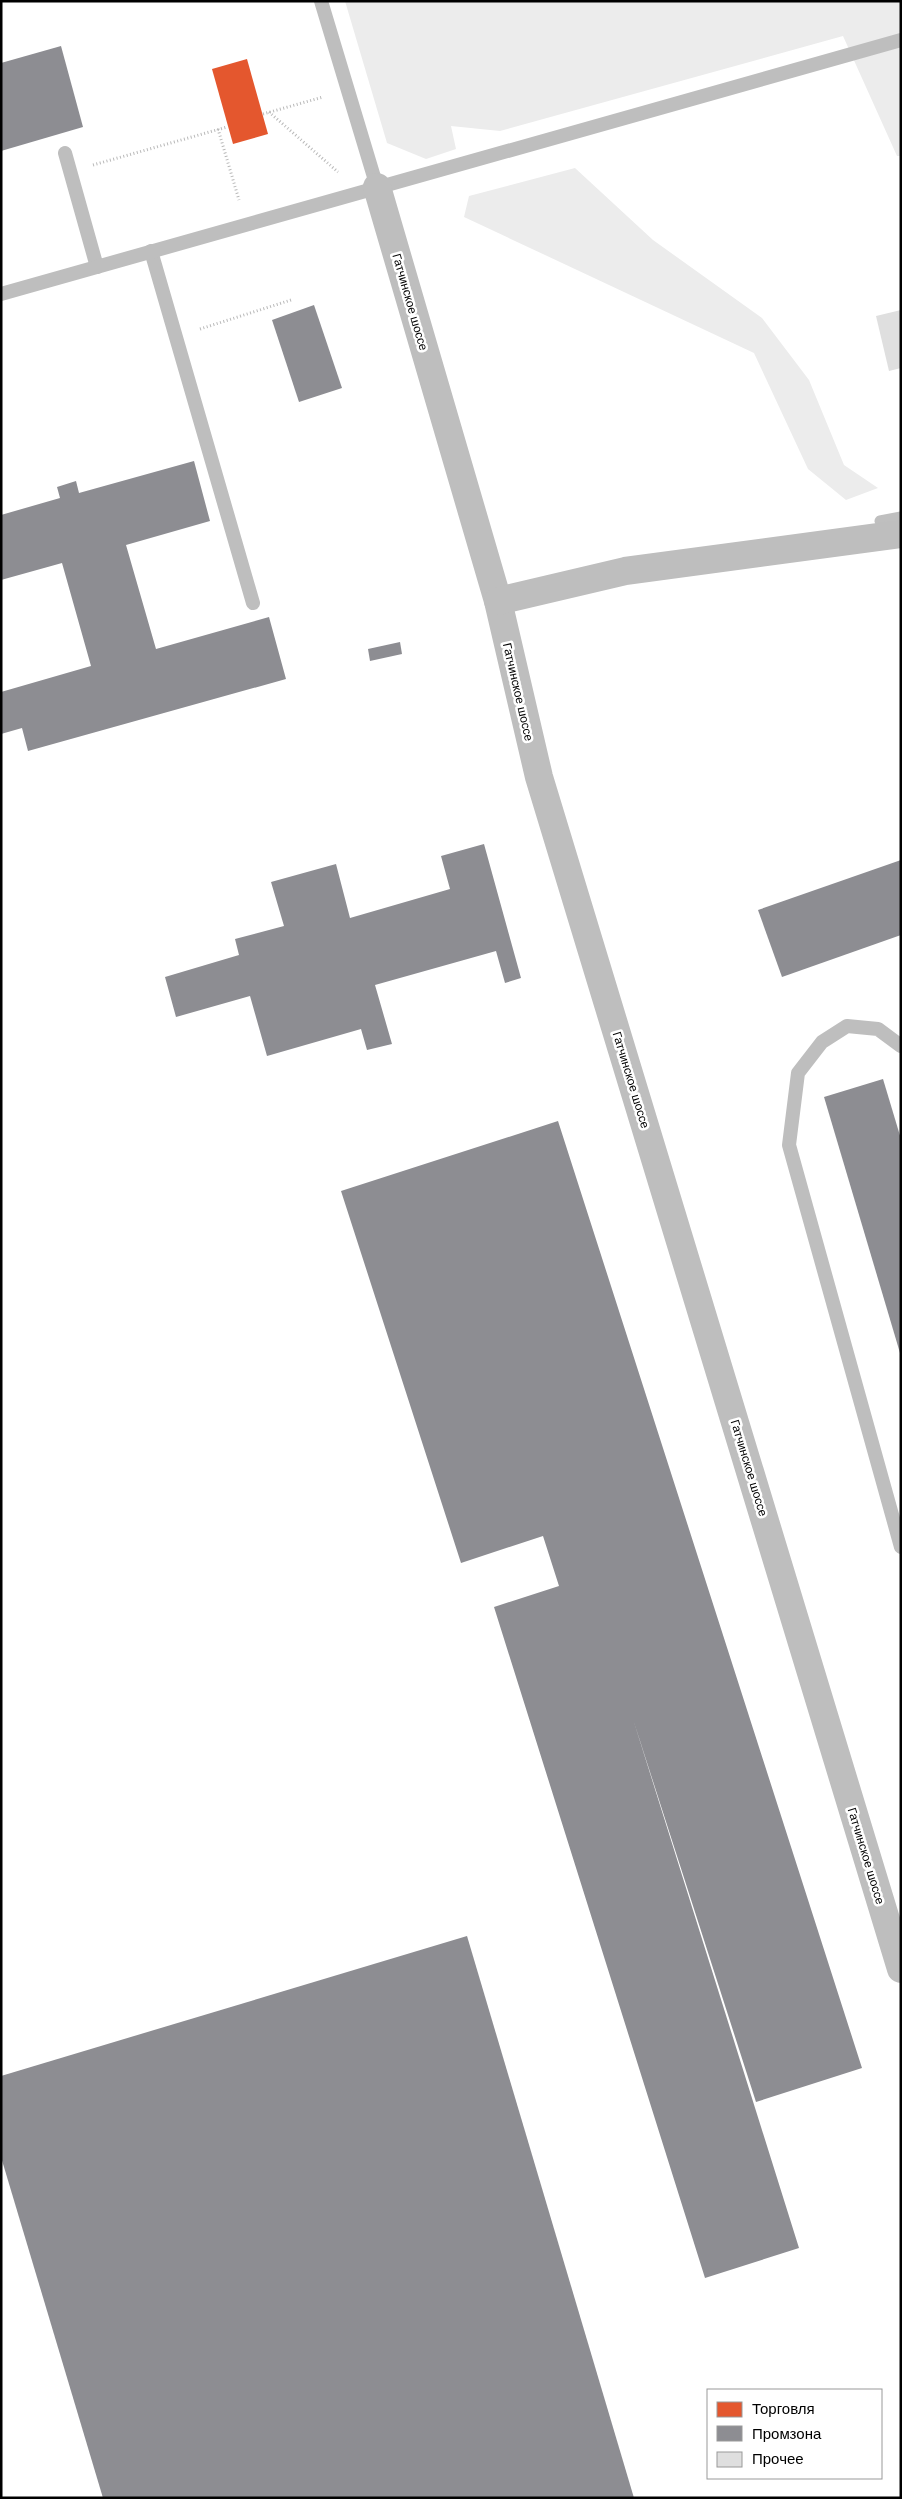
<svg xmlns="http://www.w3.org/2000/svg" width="902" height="2499" font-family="'DM Sans',sans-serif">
  <rect width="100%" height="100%" fill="#fff"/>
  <!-- green -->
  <g fill="#ececec">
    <path d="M 345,1 L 901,1 L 901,156 L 897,156 L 843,36 L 500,131 L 451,126 L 456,149 L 426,159 L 387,143 Z"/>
    <path d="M 575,168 L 653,240 L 762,318 L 809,380 L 844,465 L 878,488 L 846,500 L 808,469 L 754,353 L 464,217 L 469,196 Z"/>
  </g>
  <!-- shops -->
  <path fill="#e4572e" d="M 247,59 L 268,134 L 233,144 L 212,69 Z"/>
  <!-- industry -->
  <g fill="#8d8d92">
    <path d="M 61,46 L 83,127 L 1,151 L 1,63 Z"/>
    <path d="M 314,305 L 342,388 L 299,402 L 272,320 Z"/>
    <path d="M 194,461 L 210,521 L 126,545 L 156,649 L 269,617 L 286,679 L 28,751 L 22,728 L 1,734 L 1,692 L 91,666 L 62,563 L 1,580 L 1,515 L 60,498 L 57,487 L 76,481 L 79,493 Z"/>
    <path d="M 400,642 L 402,654 L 370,661 L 368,649 Z"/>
    <path d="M 484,844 L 521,978 L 505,983 L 496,951 L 375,985 L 392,1044 L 367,1050 L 361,1029 L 267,1056 L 250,996 L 176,1017 L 165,977 L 239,955 L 235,939 L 284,926 L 271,882 L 336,864 L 350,918 L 450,889 L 441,856 Z"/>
    <path d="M 901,860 L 901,935 L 782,977 L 758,910 Z"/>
    <path d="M 883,1079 L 901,1139 L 900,1353 L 824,1097 Z"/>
    <path d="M 558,1121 L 862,2068 L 756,2102 L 633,1719 L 799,2248 L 705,2278 L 494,1607 L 559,1586 L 543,1536 L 461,1563 L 341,1191 Z"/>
    <path d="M 467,1936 L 634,2498 L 103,2498 L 1,2157 L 1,2076 Z"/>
  </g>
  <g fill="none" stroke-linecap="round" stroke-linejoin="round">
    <!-- stream -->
    <path stroke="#bfbfbf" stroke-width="11" d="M 880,521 L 901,517"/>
  </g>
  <!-- building -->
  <path fill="#dfdfdf" d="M 901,310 L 901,368 L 889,371 L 876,316 Z"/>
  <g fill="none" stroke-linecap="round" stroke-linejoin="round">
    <!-- path -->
    <g stroke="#b9b9b9" stroke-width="3" stroke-dasharray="1 2.5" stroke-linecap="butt">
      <path d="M 269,112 L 338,172"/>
      <path d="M 263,114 L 323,97"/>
      <path d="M 218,129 L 239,200"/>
      <path d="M 93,165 L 227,127"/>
      <path d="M 200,329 L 291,300"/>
    </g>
    <!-- lane -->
    <g stroke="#bebebe" stroke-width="14">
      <path d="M 321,1 L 377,187"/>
      <path d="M 65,153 L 97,267"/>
      <path d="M 151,251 L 253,603"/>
      <path d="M 1,294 L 901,40"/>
      <path d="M 901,1046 L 878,1029 L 847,1026 L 822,1042 L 798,1073 L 789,1145 L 901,1547"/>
    </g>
    <!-- street -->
    <g stroke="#bebebe" stroke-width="28">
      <path d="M 377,187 L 498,601 L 539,777 L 901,1969"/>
      <path d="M 498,601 L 625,571 L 901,534"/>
    </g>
  </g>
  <g text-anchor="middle" stroke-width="5" stroke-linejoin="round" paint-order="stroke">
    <!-- street labels -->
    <g font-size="12" fill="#000" stroke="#fff">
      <text transform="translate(410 302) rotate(74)" y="4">Гатчинское шоссе</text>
      <text transform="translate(518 692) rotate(77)" y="4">Гатчинское шоссе</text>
      <text transform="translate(631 1080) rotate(73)" y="4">Гатчинское шоссе</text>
      <text transform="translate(749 1468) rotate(73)" y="4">Гатчинское шоссе</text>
      <text transform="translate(866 1856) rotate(73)" y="4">Гатчинское шоссе</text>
    </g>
  </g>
  <!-- border -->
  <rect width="902" height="2499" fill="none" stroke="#000000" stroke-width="5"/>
  <!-- legend -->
  <rect x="707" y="2389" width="175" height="90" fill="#ffffff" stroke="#999999"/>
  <rect x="717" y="2402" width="25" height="15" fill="#e4572e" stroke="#999999"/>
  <text x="752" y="2414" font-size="15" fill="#000000">Торговля</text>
  <rect x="717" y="2426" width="25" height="15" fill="#8d8d92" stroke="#999999"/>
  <text x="752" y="2439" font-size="15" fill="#000000">Промзона</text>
  <rect x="717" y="2452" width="25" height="15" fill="#dfdfdf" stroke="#999999"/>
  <text x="752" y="2464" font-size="15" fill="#000000">Прочее</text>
</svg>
